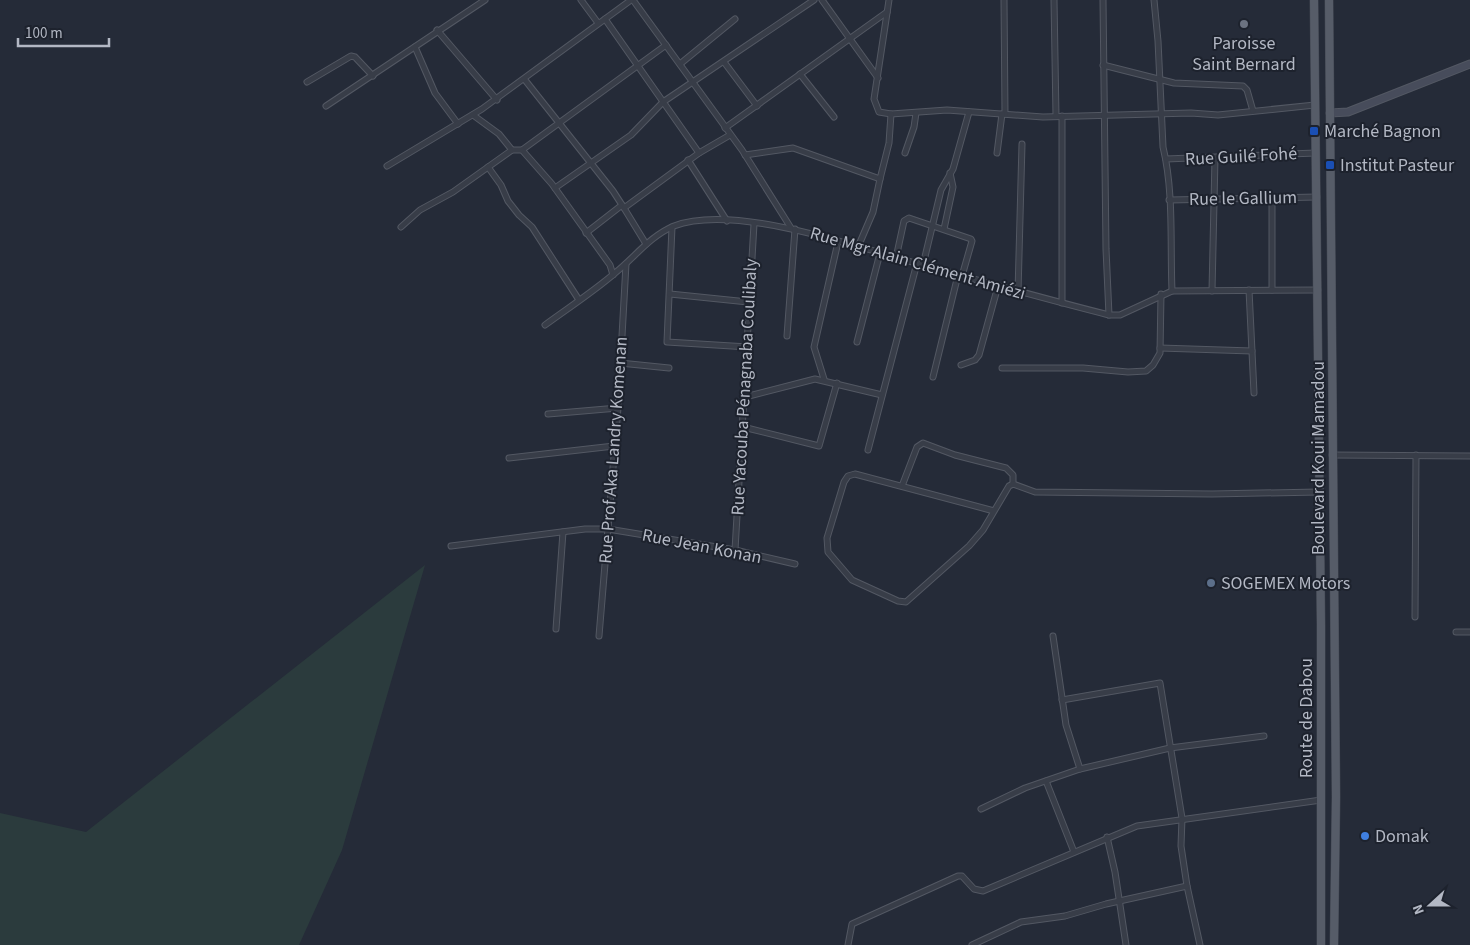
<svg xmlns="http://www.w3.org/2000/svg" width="1470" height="945" font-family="'Source Sans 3',sans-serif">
  <rect width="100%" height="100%" fill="#252b38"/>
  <!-- green -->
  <path fill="#2b3b3d" d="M 425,565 L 342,850 L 299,945 L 0,945 L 0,813 L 86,832 Z"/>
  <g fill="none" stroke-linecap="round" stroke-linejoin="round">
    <defs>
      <g id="street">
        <path d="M 581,0 L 598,23"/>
        <path d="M 633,0 L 742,150 L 791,228"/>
        <path d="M 822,0 L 878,78"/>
        <path d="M 889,0 L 874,99 L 879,112 L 891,114 L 947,110 L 1043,117 L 1191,113 L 1218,115 L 1315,105"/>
        <path d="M 1004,0 L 1005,114"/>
        <path d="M 1054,0 L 1056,116"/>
        <path d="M 1103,0 L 1106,249 L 1109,315"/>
        <path d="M 1154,0 L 1158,41 L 1163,147 C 1174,192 1170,244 1172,291"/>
        <path d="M 605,19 L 699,153"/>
        <path d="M 437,30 L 497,100"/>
        <path d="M 415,47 L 435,93 L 458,124"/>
        <path d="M 724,62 L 757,106"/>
        <path d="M 680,64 L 735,19"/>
        <path d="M 1103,65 L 1174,83 L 1243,86 L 1247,90 L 1253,111"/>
        <path d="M 800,74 L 834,117"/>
        <path d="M 525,80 L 613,191 L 624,208"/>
        <path d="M 307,82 L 351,56 L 355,57 L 373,76"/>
        <path d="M 326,106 L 485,0"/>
        <path d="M 473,115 L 499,134 L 512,150"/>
        <path d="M 1062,116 L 1062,303"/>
        <path d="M 725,128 L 887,12"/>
        <path d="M 522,150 L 666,45"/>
        <path d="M 905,153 L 914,127 L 916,113"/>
        <path d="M 997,153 L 1002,114"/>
        <path d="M 745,155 L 793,148 L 880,179 L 889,143 L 891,114"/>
        <path d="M 1166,159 L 1316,153"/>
        <path d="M 688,160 L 727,221"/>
        <path d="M 387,166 L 482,109 L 631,0"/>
        <path d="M 488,167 L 501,185 L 508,201 L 519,215 L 532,227 L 579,300"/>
        <path d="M 555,188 L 631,135 L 663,102 L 814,0"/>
        <path d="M 1169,200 L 1317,197"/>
        <path d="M 401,227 L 420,210 L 453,192 L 512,150 L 522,150 L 552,184 L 610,265 L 613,275"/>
        <path d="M 672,227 L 667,342 L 748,347"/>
        <path d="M 944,229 L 953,187 L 950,173"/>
        <path d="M 586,233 L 622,205"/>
        <path d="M 646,244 L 624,208 L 699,153 L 730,135"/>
        <path d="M 858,247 L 873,212 L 880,179"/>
        <path d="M 896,258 L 904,221 L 909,218 L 971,239 L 972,241 L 962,276"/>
        <path d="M 923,265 L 941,190 L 953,169 L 969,112"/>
        <path d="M 1249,290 L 1254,393"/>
        <path d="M 1272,290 L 1272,197"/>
        <path d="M 1212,291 L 1215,158"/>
        <path d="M 1018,292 L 1022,144"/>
        <path d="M 670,294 L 748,302"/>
        <path d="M 545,325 C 568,308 593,292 615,273 C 635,257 650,236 674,226 C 734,203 857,247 919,264 C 982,281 1045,299 1109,315 L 1120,315 L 1172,291 L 1318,290"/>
        <path d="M 787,336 L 795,229"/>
        <path d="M 857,342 L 880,253"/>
        <path d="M 1160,348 L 1252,351"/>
        <path d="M 620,363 L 669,368"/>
        <path d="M 961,365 L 975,360 L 979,355 L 998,286"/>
        <path d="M 1002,368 L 1083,368 L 1128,372 L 1146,371 L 1153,365 L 1160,353 L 1161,294"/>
        <path d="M 933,377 L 958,275"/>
        <path d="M 824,379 L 814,347 L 838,242"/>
        <path d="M 745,397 L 815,379 L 882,395"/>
        <path d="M 548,414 L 618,408"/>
        <path d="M 743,427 L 819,446 L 837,383"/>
        <path d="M 868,450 L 917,263"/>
        <path d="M 1332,455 L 1470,456"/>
        <path d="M 509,458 L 614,446"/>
        <path d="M 902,486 L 917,447 L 923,443 L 955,455 L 1006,468 L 1013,475 L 1013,484"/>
        <path d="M 994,511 L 855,474 L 848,476 L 844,482 L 827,538 L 828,552 L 852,580 L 898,601 L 906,602 L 969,546 L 983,530 L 1009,486 L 1013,484 L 1035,492 L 1212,494 L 1318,492"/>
        <path d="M 451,546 L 585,529 L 608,529 L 735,550 L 795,564"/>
        <path d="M 735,550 L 754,224"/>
        <path d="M 1415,617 L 1416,455"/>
        <path d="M 556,629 L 563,532"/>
        <path d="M 1456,632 L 1470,632"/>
        <path d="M 599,636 L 618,408 L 626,264"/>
        <path d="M 1053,636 L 1066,725 L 1080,769"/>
        <path d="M 1062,700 L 1160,683 L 1182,818 L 1181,846 L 1187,886 L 1200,945"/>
        <path d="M 1046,781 L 1074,852"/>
        <path d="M 981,809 L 1025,788 L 1080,769 L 1170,748 L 1264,736"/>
        <path d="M 1107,837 L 1115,872 L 1126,945"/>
        <path d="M 848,945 L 852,924 L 958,876 L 962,876 L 974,889 L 983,891 L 1137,826 L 1321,800"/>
        <path d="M 972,945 L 1021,922 L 1065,916 L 1106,904 L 1187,886"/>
      </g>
      <path id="secondary" d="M 1330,113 L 1348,112 L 1470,64"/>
      <g id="primary">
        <path d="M 1314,0 L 1321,625 L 1321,945"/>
        <path d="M 1329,0 L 1336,797 L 1334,945"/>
      </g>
    </defs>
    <!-- street casing -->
    <use href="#street" stroke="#535863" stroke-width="7"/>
    <!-- secondary casing -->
    <use href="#secondary" stroke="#535863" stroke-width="9"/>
    <!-- primary casing -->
    <use href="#primary" stroke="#414651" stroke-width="9"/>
    <!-- street -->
    <use href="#street" stroke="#383d48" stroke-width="5"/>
    <!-- secondary -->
    <use href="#secondary" stroke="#474c5b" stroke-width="7"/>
    <!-- primary -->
    <use href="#primary" stroke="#565c68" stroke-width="8"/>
  </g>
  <!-- markers -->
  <circle fill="#6b7280" stroke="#1d222d" stroke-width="2" cx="1244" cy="24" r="5"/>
  <g fill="#1a4fb4" stroke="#1d222d" stroke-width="2">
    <rect x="1309" y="126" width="10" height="10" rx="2.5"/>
    <rect x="1325" y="160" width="10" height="10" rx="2.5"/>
  </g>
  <circle fill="#5c6f8a" stroke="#1d222d" stroke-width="2" cx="1211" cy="583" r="5"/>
  <circle fill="#3f7fe0" stroke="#1d222d" stroke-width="2" cx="1365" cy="836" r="5"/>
  <g text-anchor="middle" stroke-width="4" stroke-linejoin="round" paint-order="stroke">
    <!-- poi labels -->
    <g font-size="18" fill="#b3b8c4" stroke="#1d222d" text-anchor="start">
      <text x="1244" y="49" text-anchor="middle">Paroisse<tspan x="1244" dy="21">Saint Bernard</tspan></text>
      <text x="1324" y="137">Marché Bagnon</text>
      <text x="1340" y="171">Institut Pasteur</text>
      <text x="1221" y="589">SOGEMEX Motors</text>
      <text x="1375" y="842">Domak</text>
    </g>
    <!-- street labels -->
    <g font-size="18" fill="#b3b8c4" stroke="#1d222d">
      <text transform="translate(1241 156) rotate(-3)" y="6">Rue Guilé Fohé</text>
      <text transform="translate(1243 198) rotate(-1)" y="6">Rue le Gallium</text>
      <text transform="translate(918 263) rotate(16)" y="6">Rue Mgr Alain Clément Amiézi</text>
      <text transform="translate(744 387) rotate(-87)" y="6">Rue Yacouba Pénagnaba Coulibaly</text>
      <text transform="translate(613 450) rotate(-86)" y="6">Rue Prof Aka Landry Komenan</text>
      <text transform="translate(1318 458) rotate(-90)" y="6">Boulevard Koui Mamadou</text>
      <text transform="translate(702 546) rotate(11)" y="6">Rue Jean Konan</text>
      <text transform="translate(1306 718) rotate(-90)" y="6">Route de Dabou</text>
    </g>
  </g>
  <!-- north arrow -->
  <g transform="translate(1430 905) rotate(249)" stroke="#1d222d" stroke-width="4" paint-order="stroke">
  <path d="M0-4L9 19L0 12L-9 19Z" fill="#b3b8c4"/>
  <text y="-8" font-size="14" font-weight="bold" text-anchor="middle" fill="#b3b8c4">N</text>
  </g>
  <!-- scale -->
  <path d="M18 38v8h91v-8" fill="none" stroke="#b3b8c4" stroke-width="2.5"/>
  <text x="25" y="38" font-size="15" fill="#b3b8c4" stroke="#1d222d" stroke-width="4" paint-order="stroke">100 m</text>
</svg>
